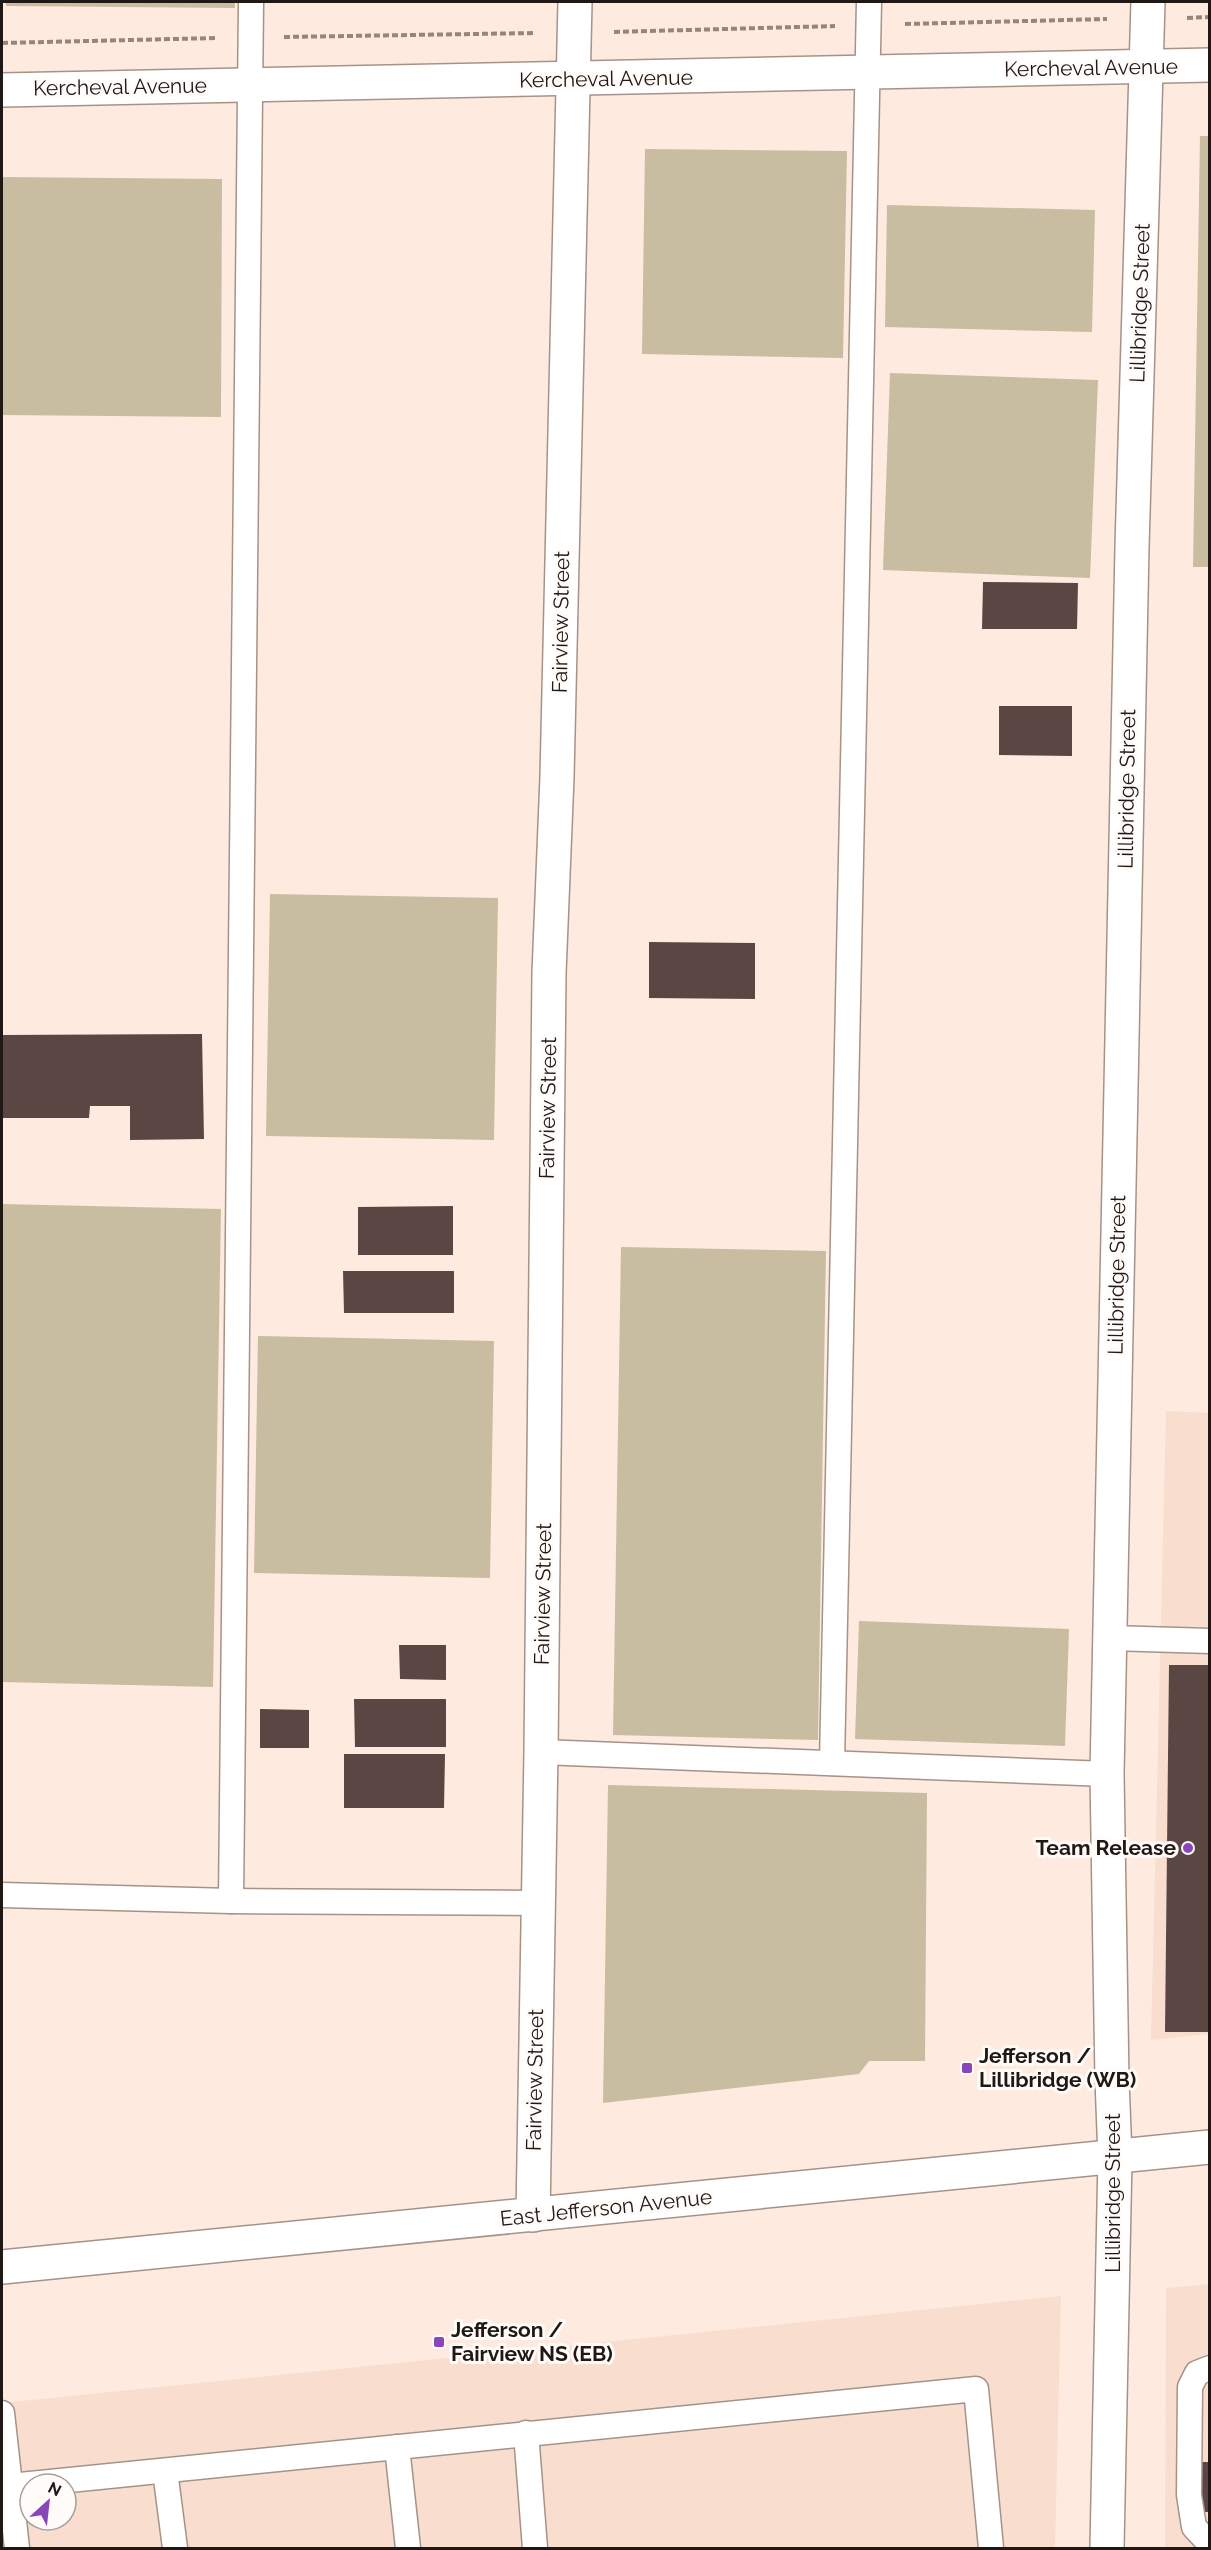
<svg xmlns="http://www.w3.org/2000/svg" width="1211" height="2550" font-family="Raleway,sans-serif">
  <rect width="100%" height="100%" fill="#feeadf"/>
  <!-- built -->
  <g fill="#f9ddcf" fill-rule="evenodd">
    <path d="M 1166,1411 L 1209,1413 L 1209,2034 L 1151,2040 Z"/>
    <path d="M 1209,2284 L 1209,2548 L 1165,2548 L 1166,2288 Z"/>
    <path d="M 1061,2296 L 1055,2548 L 2,2548 L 2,2403 ZM 30,2484 L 66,2484 L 66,2520 L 30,2520 Z"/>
  </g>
  <!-- green -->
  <g fill="#c8bda0">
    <path d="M 6,2 L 235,2 L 235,8 L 6,6 Z"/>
    <path d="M 1200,136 L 1210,136 L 1209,567 L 1193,567 Z"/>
    <path d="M 645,149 L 847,151 L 843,358 L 642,354 Z"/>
    <path d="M 2,177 L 222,179 L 221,417 L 2,415 Z"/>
    <path d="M 887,205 L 1095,210 L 1092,332 L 885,327 Z"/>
    <path d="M 890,373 L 1098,380 L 1090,578 L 883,570 Z"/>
    <path d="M 270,894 L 498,898 L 494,1140 L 266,1136 Z"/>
    <path d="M 2,1204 L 221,1209 L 213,1687 L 2,1682 Z"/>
    <path d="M 621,1247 L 826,1251 L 818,1740 L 613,1735 Z"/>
    <path d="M 258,1336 L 494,1341 L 490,1578 L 254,1573 Z"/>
    <path d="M 859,1621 L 1069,1629 L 1065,1746 L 855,1739 Z"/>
    <path d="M 608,1785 L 927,1793 L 925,2061 L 869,2061 L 859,2074 L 603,2103 Z"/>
  </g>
  <!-- building -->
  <g fill="#5a4744">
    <path d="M 983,582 L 1078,583 L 1077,629 L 982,629 Z"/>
    <path d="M 999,706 L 1072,706 L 1072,756 L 999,755 Z"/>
    <path d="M 649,942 L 755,943 L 755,999 L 649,998 Z"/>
    <path d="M 202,1034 L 204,1139 L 130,1140 L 130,1106 L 90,1106 L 89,1118 L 2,1118 L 2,1035 Z"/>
    <path d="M 453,1206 L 453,1255 L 358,1255 L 358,1207 Z"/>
    <path d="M 343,1271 L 454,1271 L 454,1313 L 344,1313 Z"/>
    <path d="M 399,1645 L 446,1645 L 446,1680 L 400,1679 Z"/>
    <path d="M 1169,1665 L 1210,1665 L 1210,2032 L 1165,2032 Z"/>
    <path d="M 354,1699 L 446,1699 L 446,1747 L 355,1747 Z"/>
    <path d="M 260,1709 L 309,1710 L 309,1748 L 260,1748 Z"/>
    <path d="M 344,1754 L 445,1754 L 444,1808 L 344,1808 Z"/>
    <rect x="1198" y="2462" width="12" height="50"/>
  </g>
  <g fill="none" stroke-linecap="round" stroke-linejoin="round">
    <defs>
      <g id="lane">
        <path d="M 1110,1638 L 1210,1641"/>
        <path d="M 541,1752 L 1107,1774"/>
        <path d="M 832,1763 L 869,2"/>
        <path d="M 2,1895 L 231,1901 L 538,1903"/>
        <path d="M 231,1901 L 251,2"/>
        <path d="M 1210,2368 L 1197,2373 L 1190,2387 L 1189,2495 L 1194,2527 L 1210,2544"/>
        <path d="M 2,2413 L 17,2548"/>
        <path d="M 526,2433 L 535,2548"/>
        <path d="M 397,2447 L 408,2548"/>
        <path d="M 165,2471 L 175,2548"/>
        <path d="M 10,2486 L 976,2389 L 991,2548"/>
      </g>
      <g id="street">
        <path d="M 533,2215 L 541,1752 L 549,973 L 557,777 L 575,2"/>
        <path d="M 1107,2548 L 1115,2157 L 1112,2080 L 1107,1774 L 1132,547 L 1148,2"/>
      </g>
      <g id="secondary">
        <path d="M 2,90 L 1210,65"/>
        <path d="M 2,2267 L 1210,2147"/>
      </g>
    </defs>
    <!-- lane casing -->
    <use href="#lane" stroke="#a59389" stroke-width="27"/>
    <!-- street casing -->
    <use href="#street" stroke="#a59389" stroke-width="36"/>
    <!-- secondary casing -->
    <use href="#secondary" stroke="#a59389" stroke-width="36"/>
    <!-- path -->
    <g stroke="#94867f" stroke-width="4" stroke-dasharray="6 3" stroke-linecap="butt">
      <path d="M 1187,18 L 1210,17"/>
      <path d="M 905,24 L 1107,19"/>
      <path d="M 614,32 L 835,26"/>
      <path d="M 284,37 L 535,33"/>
      <path d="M 2,43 L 217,38"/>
    </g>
    <!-- lane -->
    <use href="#lane" stroke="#fff" stroke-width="24"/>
    <!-- street -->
    <use href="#street" stroke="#fff" stroke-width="33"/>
    <!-- secondary -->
    <use href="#secondary" stroke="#fff" stroke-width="33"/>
  </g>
  <!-- markers -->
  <g fill="#8846ba" stroke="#fffbf9" stroke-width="2">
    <circle cx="1188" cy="1848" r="6"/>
    <rect x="961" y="2062" width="12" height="12" rx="3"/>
    <rect x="433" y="2336" width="12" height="12" rx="3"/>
  </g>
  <g text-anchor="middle" stroke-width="6" stroke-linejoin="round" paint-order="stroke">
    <!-- street labels -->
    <g font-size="21" fill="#1f1815" stroke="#fffbf9">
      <text transform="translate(1091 68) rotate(-1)" y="7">Kercheval Avenue</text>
      <text transform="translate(606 79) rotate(-1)" y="7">Kercheval Avenue</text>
      <text transform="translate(120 87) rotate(-1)" y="7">Kercheval Avenue</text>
      <text transform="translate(1140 303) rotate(-88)" y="7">Lillibridge Street</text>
      <text transform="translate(561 622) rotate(-89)" y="7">Fairview Street</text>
      <text transform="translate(1127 789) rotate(-89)" y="7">Lillibridge Street</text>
      <text transform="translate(548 1108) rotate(-89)" y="7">Fairview Street</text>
      <text transform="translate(1117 1275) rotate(-89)" y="7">Lillibridge Street</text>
      <text transform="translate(543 1594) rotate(-89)" y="7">Fairview Street</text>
      <text transform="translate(535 2080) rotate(-89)" y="7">Fairview Street</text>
      <text transform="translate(1113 2193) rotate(-90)" y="7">Lillibridge Street</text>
      <text transform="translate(606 2208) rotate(-6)" y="7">East Jefferson Avenue</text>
    </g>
    <!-- poi labels -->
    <g font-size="21" font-weight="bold" fill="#1f1815" stroke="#fffbf9" text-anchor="start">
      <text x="1176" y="1855" text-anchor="end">Team Release</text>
      <text x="979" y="2063">Jefferson /<tspan x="979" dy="24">Lillibridge (WB)</tspan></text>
      <text x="451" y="2337">Jefferson /<tspan x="451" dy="24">Fairview NS (EB)</tspan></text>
    </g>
  </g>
  <!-- border -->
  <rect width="1211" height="2550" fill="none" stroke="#1f1815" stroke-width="6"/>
  <!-- north arrow -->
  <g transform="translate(48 2502) rotate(27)"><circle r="28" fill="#fffbf9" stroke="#a5a09e" stroke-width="1.5"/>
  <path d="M0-4.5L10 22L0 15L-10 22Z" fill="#8846ba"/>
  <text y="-9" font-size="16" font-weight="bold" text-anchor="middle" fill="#1f1815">N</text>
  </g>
</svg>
